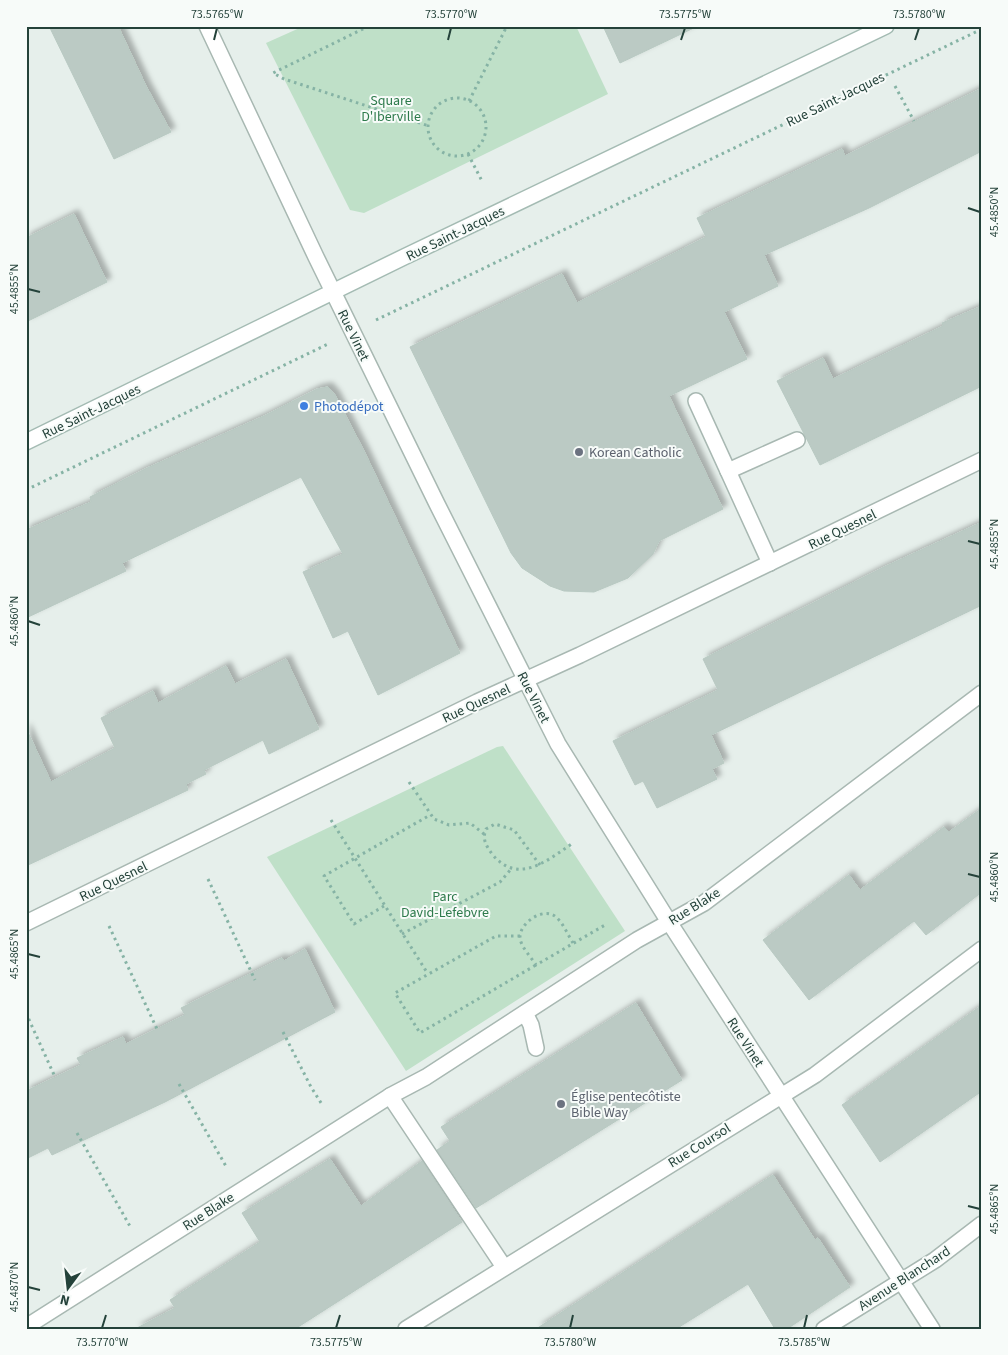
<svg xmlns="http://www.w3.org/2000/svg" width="1008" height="1355" font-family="'Source Sans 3',sans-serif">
  <defs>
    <filter id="shadow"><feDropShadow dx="4.5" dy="-4.5" stdDeviation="2.5" flood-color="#0004"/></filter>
  </defs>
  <rect width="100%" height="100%" fill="#e6efeb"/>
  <!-- green -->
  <g fill="#bfe0c8">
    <path d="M 304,26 L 576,26 L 608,94 L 364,213 L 350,210 L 266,43 Z"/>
    <path d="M 503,746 L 625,931 L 406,1071 L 267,857 L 497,747 Z"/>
  </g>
  <!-- building -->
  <g fill="#bbcac4" stroke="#b8c9c2" filter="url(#shadow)">
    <path d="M 49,26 L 118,26 L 146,86 L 171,132 L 114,159 Z"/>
    <path d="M 603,26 L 698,26 L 620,63 Z"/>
    <path d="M 982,88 L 982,151 L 869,208 L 764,255 L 778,286 L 724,312 L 747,359 L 669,396 L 723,509 L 659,541 L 653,554 L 628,578 L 594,592 L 564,591 L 550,586 L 522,568 L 511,553 L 410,347 L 562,274 L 577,303 L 706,237 L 697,218 L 842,149 L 845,156 Z"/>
    <path d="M 74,214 L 107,282 L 26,322 L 26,238 Z"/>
    <path d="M 982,306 L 982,386 L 820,465 L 777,381 L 823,358 L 833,379 L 943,326 L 942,323 Z"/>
    <path d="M 328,387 L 335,395 L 364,451 L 460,653 L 378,695 L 348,631 L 333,638 L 303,572 L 343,554 L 301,477 L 122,563 L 126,571 L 26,618 L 26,530 L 91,502 L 90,497 L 145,469 L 264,416 L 317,389 Z"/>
    <path d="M 982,522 L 982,605 L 711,735 L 724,763 L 712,769 L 717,779 L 657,808 L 643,781 L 635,785 L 613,741 L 718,690 L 703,659 L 884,567 Z"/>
    <path d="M 286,659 L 319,729 L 269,754 L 263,740 L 204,770 L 206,774 L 186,784 L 188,790 L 26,866 L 26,728 L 51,782 L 115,748 L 101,718 L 153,691 L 158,703 L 226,666 L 235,684 Z"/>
    <path d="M 982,808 L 982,892 L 926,935 L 914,921 L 809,1000 L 763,940 L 849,875 L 860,890 L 944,827 L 949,832 Z"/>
    <path d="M 305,949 L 335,1012 L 165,1102 L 52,1155 L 48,1148 L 26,1159 L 26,1091 L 81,1065 L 77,1058 L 123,1037 L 126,1044 L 185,1015 L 181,1008 L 282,958 L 284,961 Z"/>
    <path d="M 636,1003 L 682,1080 L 476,1208 L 437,1150 L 450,1141 L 441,1127 Z"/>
    <path d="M 982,1005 L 982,1091 L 880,1162 L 842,1105 Z"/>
    <path d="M 330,1159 L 361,1206 L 422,1161 L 462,1222 L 295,1329 L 135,1329 L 175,1308 L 170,1300 L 260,1242 L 242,1213 Z"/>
    <path d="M 773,1175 L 815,1240 L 818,1238 L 850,1287 L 787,1329 L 775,1329 L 748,1284 L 676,1329 L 536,1329 Z"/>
  </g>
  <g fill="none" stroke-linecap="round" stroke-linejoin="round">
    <defs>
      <g id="lane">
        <path d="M 696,401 L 728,471"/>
        <path d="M 770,563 L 728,471 L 797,440"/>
        <path d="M 525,1013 L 531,1025 L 536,1048"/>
        <path d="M 390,1096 L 426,1077 L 637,940 L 704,903 L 982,693"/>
        <path d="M 26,1327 L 390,1096 L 504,1267"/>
        <path d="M 824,1329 L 935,1260 L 982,1224"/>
      </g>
      <g id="street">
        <path d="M 207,26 L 316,257 L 437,504 L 558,744 L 669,922 L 932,1329"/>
        <path d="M 26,923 L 477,702 L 580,655 L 982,460"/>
        <path d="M 406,1329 L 815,1075 L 982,949"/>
      </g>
      <path id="secondary" d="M 26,442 L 404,257 L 886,26"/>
    </defs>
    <!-- lane casing -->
    <use href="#lane" stroke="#a8b8b2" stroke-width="18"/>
    <!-- street casing -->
    <use href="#street" stroke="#a8b8b2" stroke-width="18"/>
    <!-- secondary casing -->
    <use href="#secondary" stroke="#a4bbb3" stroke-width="18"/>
    <!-- path -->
    <g stroke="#86b3a5" stroke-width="3" stroke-dasharray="2.5 4" stroke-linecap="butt">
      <path d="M 369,26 L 273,73 L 284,79 L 429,126"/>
      <path d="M 895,86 L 914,121"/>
      <circle cx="457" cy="127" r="29"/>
      <path d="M 469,101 L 507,26"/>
      <path d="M 468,154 L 482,181"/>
      <path d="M 376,320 L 982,29"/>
      <path d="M 26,490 L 328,344"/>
      <path d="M 409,782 L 434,819 L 449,825 L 470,823 L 484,834"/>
      <path d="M 331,820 L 428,974"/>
      <path d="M 540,865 L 514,830 L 495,824 L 486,829 C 482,840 486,845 492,854 C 518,886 548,860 573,843"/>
      <path d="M 208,879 L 255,980"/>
      <path d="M 384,906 L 354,924 L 324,876 L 430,815"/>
      <path d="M 109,926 L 157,1029"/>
      <path d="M 402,934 L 500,882 L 512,868"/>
      <path d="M 520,936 L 496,936 L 395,993 L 420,1033 L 536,965"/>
      <path d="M 573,943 C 568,935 563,923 556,917 C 544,906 519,923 520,938 C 521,947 531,957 536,965 L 605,925"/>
      <path d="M 26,1013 L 55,1077"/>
      <path d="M 283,1032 L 311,1087 L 323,1106"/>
      <path d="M 179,1084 L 227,1168"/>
      <path d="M 77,1133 L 131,1228"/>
    </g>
    <!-- lane -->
    <use href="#lane" stroke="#fff" stroke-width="15"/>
    <!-- street -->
    <use href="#street" stroke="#fff" stroke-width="15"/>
    <!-- secondary -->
    <use href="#secondary" stroke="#fff" stroke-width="15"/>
  </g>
  <!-- ticks -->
  <path fill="none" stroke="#24423a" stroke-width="2" d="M 214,40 L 217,28M 448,40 L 451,28M 681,40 L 685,28M 915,40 L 919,28M 968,208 L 980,212M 28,289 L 40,292M 968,541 L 980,544M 28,621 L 40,625M 968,874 L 980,877M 28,954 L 40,957M 968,1206 L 980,1209M 28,1287 L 40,1290M 102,1328 L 106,1315M 336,1328 L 340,1315M 570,1328 L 573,1315M 804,1328 L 807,1315"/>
  <!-- markers -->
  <circle fill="#3f7fe0" stroke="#f7fbf9" stroke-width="2" cx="304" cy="406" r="5"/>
  <g fill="#6b7280" stroke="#f7fbf9" stroke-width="2">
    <circle cx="579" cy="452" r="5"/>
    <circle cx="561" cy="1104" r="5"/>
  </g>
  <g text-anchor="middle" stroke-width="4" stroke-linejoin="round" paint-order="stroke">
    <!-- street labels -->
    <g font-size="14" fill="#24423a" stroke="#f7fbf9">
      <text transform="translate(835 99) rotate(-26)" y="5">Rue Saint-Jacques</text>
      <text transform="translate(455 233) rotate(-26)" y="5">Rue Saint-Jacques</text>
      <text transform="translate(354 335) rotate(64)" y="5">Rue Vinet</text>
      <text transform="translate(91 411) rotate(-26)" y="5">Rue Saint-Jacques</text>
      <text transform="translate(842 529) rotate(-26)" y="5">Rue Quesnel</text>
      <text transform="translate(534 697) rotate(63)" y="5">Rue Vinet</text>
      <text transform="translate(476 703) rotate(-25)" y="5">Rue Quesnel</text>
      <text transform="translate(113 881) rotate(-26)" y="5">Rue Quesnel</text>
      <text transform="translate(694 906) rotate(-32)" y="5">Rue Blake</text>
      <text transform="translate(746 1042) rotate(57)" y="5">Rue Vinet</text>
      <text transform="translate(699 1145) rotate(-32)" y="5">Rue Coursol</text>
      <text transform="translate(208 1211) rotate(-33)" y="5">Rue Blake</text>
      <text transform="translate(904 1278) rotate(-33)" y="5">Avenue Blanchard</text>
    </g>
    <!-- park labels -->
    <g font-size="14" fill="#2d7a4b" stroke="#f7fbf9">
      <text x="391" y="105">Square<tspan x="391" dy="16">D'Iberville</tspan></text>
      <text x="445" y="901">Parc<tspan x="445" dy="16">David-Lefebvre</tspan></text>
    </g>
    <!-- shop labels -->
    <g font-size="14" fill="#366cbe" stroke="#f7fbf9" text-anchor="start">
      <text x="314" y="411">Photodépot</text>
    </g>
    <!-- worship labels -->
    <g font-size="14" fill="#5b616d" stroke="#f7fbf9" text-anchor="start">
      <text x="589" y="457">Korean Catholic</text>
      <text x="571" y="1101">Église pentecôtiste<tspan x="571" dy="16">Bible Way</tspan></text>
    </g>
  </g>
  <!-- border -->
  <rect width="1008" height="1355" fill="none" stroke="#f7fbf9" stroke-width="55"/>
  <!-- north arrow -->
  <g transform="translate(68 1288) rotate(195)" stroke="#f7fbf9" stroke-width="4" paint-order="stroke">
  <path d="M0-4L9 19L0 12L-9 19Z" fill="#24423a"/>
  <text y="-8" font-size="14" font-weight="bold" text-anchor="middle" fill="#24423a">N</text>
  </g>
  <rect x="28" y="28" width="952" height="1300" fill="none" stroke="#24423a" stroke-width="2"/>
  <g font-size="12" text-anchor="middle" fill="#24423a">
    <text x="217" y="18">73.5765°W</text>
    <text x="451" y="18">73.5770°W</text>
    <text x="685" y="18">73.5775°W</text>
    <text x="919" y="18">73.5780°W</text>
    <text transform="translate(994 212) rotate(-90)" y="4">45.4850°N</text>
    <text transform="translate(14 289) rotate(-90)" y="4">45.4855°N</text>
    <text transform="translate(994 544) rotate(-90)" y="4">45.4855°N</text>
    <text transform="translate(14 621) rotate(-90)" y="4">45.4860°N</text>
    <text transform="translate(994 877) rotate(-90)" y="4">45.4860°N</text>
    <text transform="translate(14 954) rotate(-90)" y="4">45.4865°N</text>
    <text transform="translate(994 1209) rotate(-90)" y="4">45.4865°N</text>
    <text transform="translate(14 1287) rotate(-90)" y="4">45.4870°N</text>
    <text x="102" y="1346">73.5770°W</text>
    <text x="336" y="1346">73.5775°W</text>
    <text x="570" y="1346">73.5780°W</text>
    <text x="804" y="1346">73.5785°W</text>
  </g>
</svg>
